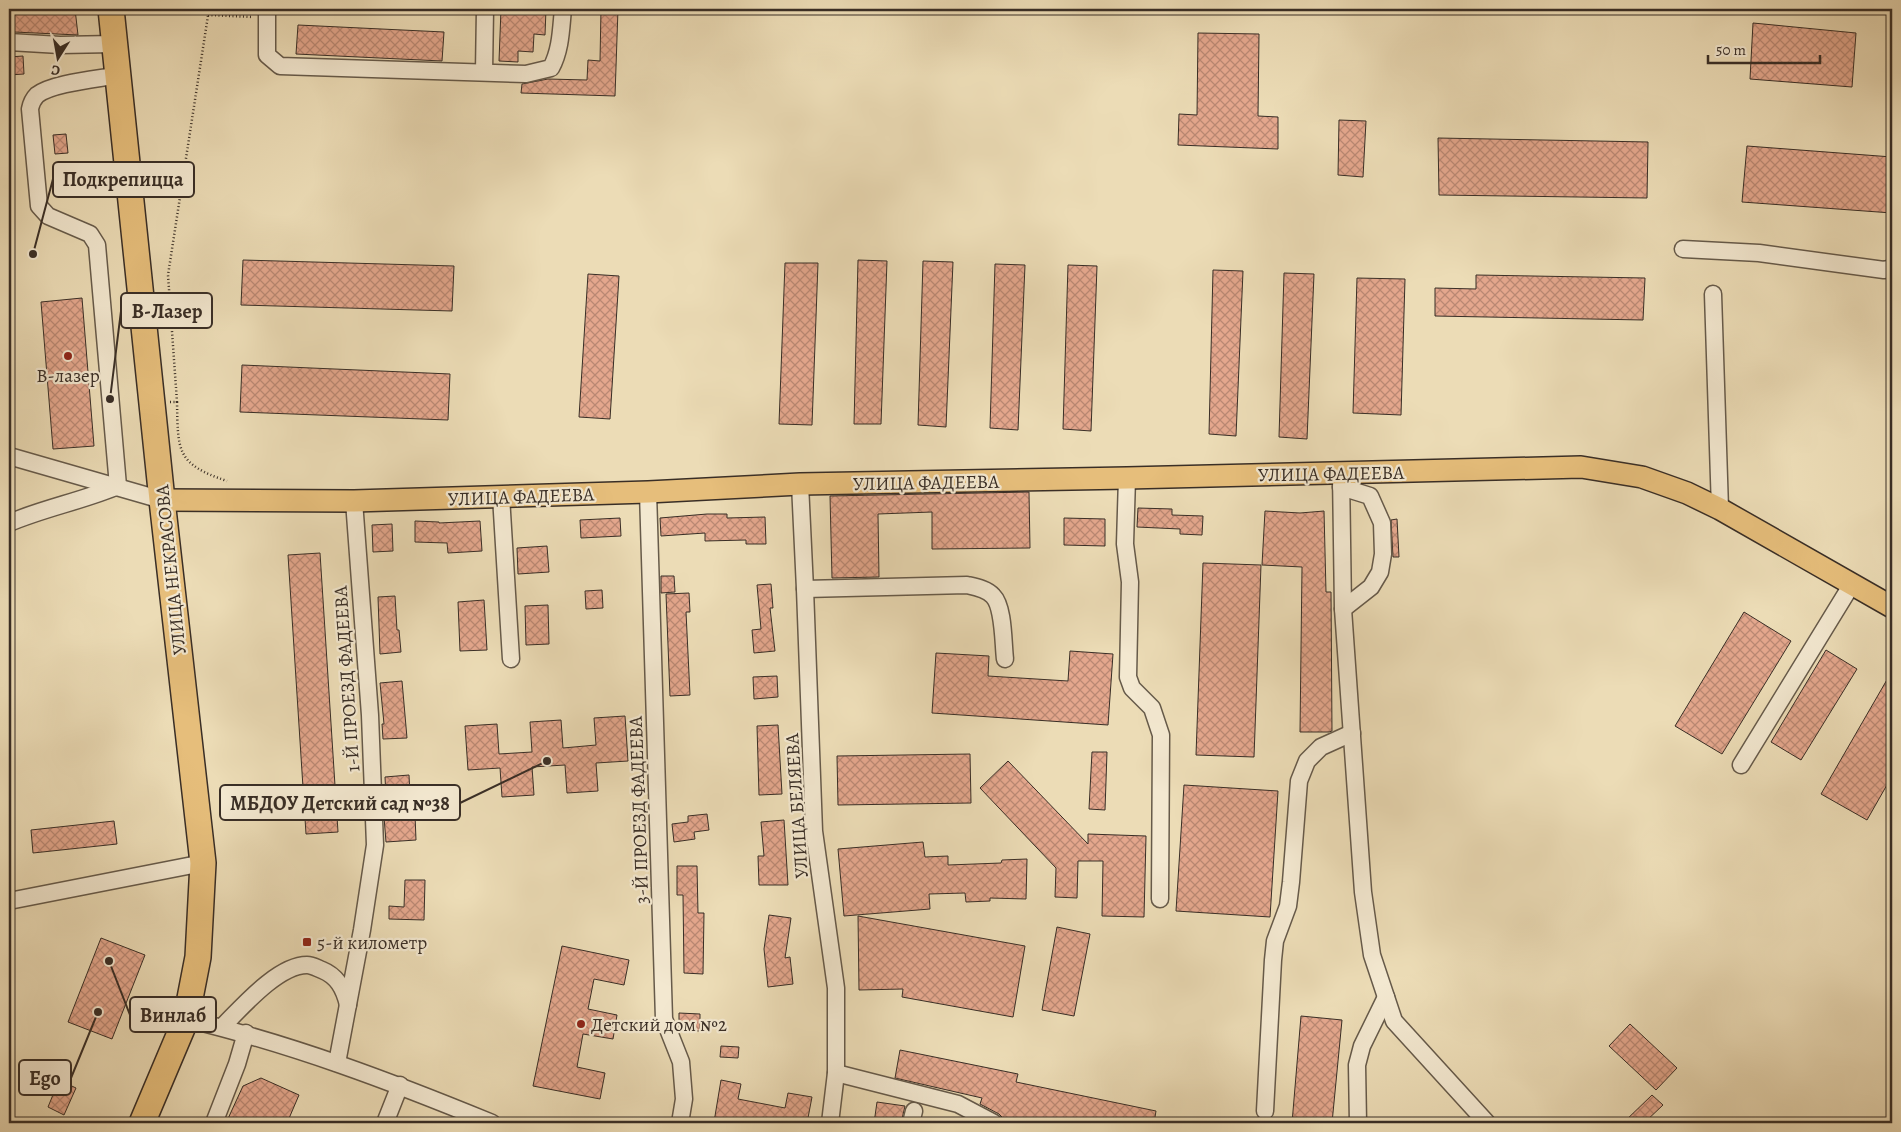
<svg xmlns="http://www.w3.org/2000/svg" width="1901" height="1132" font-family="Alegreya,serif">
  <defs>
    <pattern id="building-cross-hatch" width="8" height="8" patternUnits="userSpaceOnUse" patternTransform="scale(1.25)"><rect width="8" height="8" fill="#e4a78d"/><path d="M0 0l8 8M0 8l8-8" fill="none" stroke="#ba8873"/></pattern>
  </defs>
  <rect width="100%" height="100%" fill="#ecdcb6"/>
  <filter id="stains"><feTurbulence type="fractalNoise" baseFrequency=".004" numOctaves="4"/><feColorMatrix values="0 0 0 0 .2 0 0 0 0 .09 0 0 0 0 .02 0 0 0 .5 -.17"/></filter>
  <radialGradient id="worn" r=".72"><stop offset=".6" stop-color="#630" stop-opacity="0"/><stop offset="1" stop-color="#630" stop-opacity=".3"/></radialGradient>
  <!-- building -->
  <g fill="url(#building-cross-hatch)" stroke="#392e26">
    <path d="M 19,9 L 75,9 L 78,35 L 14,32 L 11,14 L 20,13 Z"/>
    <path d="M 501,9 L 546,9 L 545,35 L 534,34 L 533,52 L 518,51 L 518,62 L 499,61 Z"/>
    <path d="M 601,9 L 618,9 L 615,96 L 521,93 L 522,84 L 548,79 L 587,80 L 588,60 L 600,61 Z"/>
    <path d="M 1753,23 L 1856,33 L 1852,87 L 1750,79 Z"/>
    <path d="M 298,25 L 444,32 L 442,61 L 296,54 Z"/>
    <path d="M 1198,33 L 1259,34 L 1258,116 L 1278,117 L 1278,149 L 1178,145 L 1179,114 L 1197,115 Z"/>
    <path d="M 23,56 L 24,74 L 9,75 L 9,57 Z"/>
    <path d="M 1339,120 L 1366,121 L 1363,177 L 1338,175 Z"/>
    <path d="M 66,134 L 68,153 L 55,154 L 53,135 Z"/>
    <path d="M 1438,138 L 1648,142 L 1647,198 L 1439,195 Z"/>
    <path d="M 1747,146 L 1892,157 L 1892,213 L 1742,202 Z"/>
    <path d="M 243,260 L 454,266 L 452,311 L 241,305 Z"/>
    <path d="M 858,260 L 887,261 L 881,424 L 854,424 Z"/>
    <path d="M 923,261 L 953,262 L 946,427 L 918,425 Z"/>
    <path d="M 785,263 L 818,263 L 812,425 L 779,424 Z"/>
    <path d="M 995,264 L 1025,265 L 1018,430 L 990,428 Z"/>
    <path d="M 1068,265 L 1097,266 L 1091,431 L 1063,429 Z"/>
    <path d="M 1213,270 L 1243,271 L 1236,436 L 1209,434 Z"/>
    <path d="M 1284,273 L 1314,274 L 1307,439 L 1279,437 Z"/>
    <path d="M 588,274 L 619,276 L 610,419 L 579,417 Z"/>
    <path d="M 1476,275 L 1645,278 L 1643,320 L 1435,316 L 1435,288 L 1476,289 Z"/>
    <path d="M 1357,278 L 1405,279 L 1401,415 L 1353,413 Z"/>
    <path d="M 82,298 L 94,446 L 53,449 L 41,302 Z"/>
    <path d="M 242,365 L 450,374 L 448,420 L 240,412 Z"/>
    <path d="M 1029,492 L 1030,548 L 932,549 L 932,512 L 878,514 L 879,577 L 832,578 L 830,496 Z"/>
    <path d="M 1138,508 L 1172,509 L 1172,515 L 1203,516 L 1202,535 L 1180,534 L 1180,529 L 1137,527 Z"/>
    <path d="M 1265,511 L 1300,513 L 1324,511 L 1326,592 L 1331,592 L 1332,731 L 1329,732 L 1300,732 L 1302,567 L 1262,565 Z"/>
    <path d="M 707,514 L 727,514 L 727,518 L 765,517 L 766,544 L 746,544 L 746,540 L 705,541 L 705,533 L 661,536 L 660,518 Z"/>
    <path d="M 620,518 L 621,536 L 581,538 L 580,520 Z"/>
    <path d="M 1064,518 L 1105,519 L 1105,546 L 1064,545 Z"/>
    <path d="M 1397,519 L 1399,557 L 1393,557 L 1391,520 Z"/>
    <path d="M 415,521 L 439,522 L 439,523 L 480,521 L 482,551 L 448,553 L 447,543 L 415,542 Z"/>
    <path d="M 392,524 L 393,551 L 373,552 L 372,525 Z"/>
    <path d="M 547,546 L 549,572 L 518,574 L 517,548 Z"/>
    <path d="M 320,553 L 338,832 L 306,834 L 288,555 Z"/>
    <path d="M 1203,563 L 1261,565 L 1254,757 L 1196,755 Z"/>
    <path d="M 661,576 L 674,576 L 675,592 L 661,593 Z"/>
    <path d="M 771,584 L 773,608 L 770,608 L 775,651 L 754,653 L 752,630 L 761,629 L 757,585 Z"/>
    <path d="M 602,590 L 603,608 L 586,609 L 585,591 Z"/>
    <path d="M 689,593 L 690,612 L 686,612 L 690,695 L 670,696 L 666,594 Z"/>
    <path d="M 395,596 L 397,630 L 399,630 L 401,652 L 380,654 L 378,597 Z"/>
    <path d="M 484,600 L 487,650 L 460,651 L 458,602 Z"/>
    <path d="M 548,605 L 549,644 L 526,645 L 525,606 Z"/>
    <path d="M 1744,612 L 1791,641 L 1722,754 L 1675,726 Z"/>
    <path d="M 1826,650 L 1857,669 L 1801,760 L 1771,742 Z"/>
    <path d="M 1070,651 L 1113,654 L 1108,725 L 932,713 L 936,653 L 989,656 L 988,676 L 1068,681 Z"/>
    <path d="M 1892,671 L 1892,776 L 1867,820 L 1821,794 Z"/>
    <path d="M 777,676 L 778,697 L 754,699 L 753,677 Z"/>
    <path d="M 402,681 L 407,738 L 383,739 L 382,724 L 384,724 L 380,683 Z"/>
    <path d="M 625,716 L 628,761 L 596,763 L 598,791 L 567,793 L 565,765 L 532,767 L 534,795 L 502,797 L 500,768 L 468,770 L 465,726 L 497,724 L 499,754 L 532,752 L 530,722 L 561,720 L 563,748 L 596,745 L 594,718 Z"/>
    <path d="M 778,725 L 782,794 L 759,795 L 757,726 Z"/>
    <path d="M 1092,752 L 1107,752 L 1105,810 L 1089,809 Z"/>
    <path d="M 970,754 L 971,803 L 838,805 L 837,756 Z"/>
    <path d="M 1008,761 L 1088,844 L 1088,834 L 1146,836 L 1144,917 L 1102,916 L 1103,861 L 1078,861 L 1077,898 L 1055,897 L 1056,868 L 980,788 Z"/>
    <path d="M 409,775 L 411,815 L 415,815 L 416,840 L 386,842 L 384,817 L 387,816 L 385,777 Z"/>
    <path d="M 1184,785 L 1278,791 L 1270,917 L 1176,911 Z"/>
    <path d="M 707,814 L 709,830 L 694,832 L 695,839 L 674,842 L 672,824 L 688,822 L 688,816 Z"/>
    <path d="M 784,820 L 788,885 L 759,885 L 758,856 L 764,856 L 761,822 Z"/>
    <path d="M 114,821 L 117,844 L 33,853 L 31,830 Z"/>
    <path d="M 923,842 L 925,857 L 948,856 L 948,865 L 1001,863 L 1002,860 L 1027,859 L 1026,899 L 990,898 L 990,901 L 966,902 L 965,893 L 929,894 L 930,909 L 844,916 L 838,849 Z"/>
    <path d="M 677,866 L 697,866 L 698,913 L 704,913 L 703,974 L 684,973 L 683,895 L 677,895 Z"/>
    <path d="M 405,880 L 425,880 L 424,920 L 389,919 L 389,906 L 404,907 Z"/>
    <path d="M 769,915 L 791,918 L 785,958 L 790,957 L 793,984 L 768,987 L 764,949 Z"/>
    <path d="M 858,916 L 1025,946 L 1013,1017 L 902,997 L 903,989 L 859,990 Z"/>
    <path d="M 1057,927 L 1090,934 L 1074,1016 L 1042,1010 Z"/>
    <path d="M 101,938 L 145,955 L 112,1039 L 68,1022 Z"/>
    <path d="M 562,946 L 629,960 L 624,985 L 594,979 L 588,1009 L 617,1015 L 613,1039 L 583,1034 L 577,1067 L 605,1073 L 600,1099 L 533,1086 Z"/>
    <path d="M 679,1013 L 700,1014 L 700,1031 L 679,1030 Z"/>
    <path d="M 1301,1016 L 1342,1020 L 1332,1123 L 1292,1123 Z"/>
    <path d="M 1630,1024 L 1677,1068 L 1656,1090 L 1609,1046 Z"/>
    <path d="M 721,1046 L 739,1047 L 738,1058 L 720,1057 Z"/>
    <path d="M 900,1050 L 1018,1074 L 1016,1082 L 1156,1111 L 1154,1123 L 1004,1123 L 1003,1118 L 999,1114 L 980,1104 L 982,1098 L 895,1078 Z"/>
    <path d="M 261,1078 L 299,1095 L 287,1123 L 226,1123 L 243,1086 Z"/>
    <path d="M 59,1080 L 76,1088 L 64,1115 L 48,1107 Z"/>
    <path d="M 721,1080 L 741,1084 L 738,1099 L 785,1108 L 788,1093 L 812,1097 L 807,1123 L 714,1122 Z"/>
    <path d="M 1652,1095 L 1663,1105 L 1644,1123 L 1623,1123 Z"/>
    <path d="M 877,1102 L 905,1106 L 901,1123 L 874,1123 Z"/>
  </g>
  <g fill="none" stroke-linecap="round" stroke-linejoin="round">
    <defs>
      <g id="minor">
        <path d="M 267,9 L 267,55 L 280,66 L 526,74 L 551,68 C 561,50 561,28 563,9"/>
        <path d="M 9,42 L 60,45 L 114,44"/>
        <path d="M 484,72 L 485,9"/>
        <path d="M 1683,249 L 1759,253 L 1884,270 L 1892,268"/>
        <path d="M 1713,294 L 1720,509"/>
        <path d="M 9,456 L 162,500"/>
        <path d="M 1341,473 L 1343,609 L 1363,892 L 1372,955 L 1394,1021 L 1487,1123"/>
        <path d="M 1127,478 L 1125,544 L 1130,582 L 1128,677 L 1132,688 L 1152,708 L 1161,735 L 1160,899"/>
        <path d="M 800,484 L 805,589 L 814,831 L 836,988 L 836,1073 L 830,1123"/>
        <path d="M 1341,487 L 1370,496 L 1382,523 L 1383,554 L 1380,572 L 1371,587 L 1343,609"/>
        <path d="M 648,492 L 664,1019 L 681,1062 L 684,1099 L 680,1123"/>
        <path d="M 501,496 L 511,659"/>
        <path d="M 9,523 C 44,508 82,501 118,486 L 97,245 L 90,234 L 48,216 L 39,206 L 30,109 C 31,104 33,99 37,95 C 52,83 98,79 119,75"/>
        <path d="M 805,589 L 967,585 C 976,587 987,589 993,596 C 1004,607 1003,643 1005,659"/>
        <path d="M 1741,765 L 1852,584"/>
        <path d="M 9,901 L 203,863"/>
        <path d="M 186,1019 C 292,1044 392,1082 492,1123"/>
        <path d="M 222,1027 C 242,1007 278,965 307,965 C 312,965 317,968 322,970 C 337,976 344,988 348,1005"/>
        <path d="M 337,1063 L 362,930 L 375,845 L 370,715 L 354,501"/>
        <path d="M 836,1073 L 958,1104 L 994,1123"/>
        <path d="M 1265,1111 L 1273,960 L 1275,941 L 1288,906 L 1291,882 L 1299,781 L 1307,761 L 1321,747 L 1352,733"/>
        <path d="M 214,1123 L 237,1064 L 246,1033"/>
        <path d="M 385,1123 L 400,1085"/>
        <path d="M 911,1123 L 914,1111"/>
        <path d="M 1358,1123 L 1357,1065 L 1362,1046 L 1386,997"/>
      </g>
      <path id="major" d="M 162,500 L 354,501 L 648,492 L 800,484 L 1127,478 L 1581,467 L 1642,477 L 1687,493 L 1720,509 L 1892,607"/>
      <path id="highway" d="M 111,9 L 162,500 L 203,863 L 198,957 L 186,1019 L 142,1123"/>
    </defs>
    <!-- minor casing -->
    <use href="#minor" stroke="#665a4a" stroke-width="19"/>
    <!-- major casing -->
    <use href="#major" stroke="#392e26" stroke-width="24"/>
    <!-- highway casing -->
    <use href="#highway" stroke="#392e26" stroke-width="28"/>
    <!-- path -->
    <g stroke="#392e26" stroke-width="2.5" stroke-dasharray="1 2.5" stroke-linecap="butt">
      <path d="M 208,15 L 253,17"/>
      <path d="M 170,402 L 177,402 L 168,275 L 209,9"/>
      <path d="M 177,402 C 178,451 176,464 227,481"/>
    </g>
    <!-- minor -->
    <use href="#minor" stroke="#f3e8d0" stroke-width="16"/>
    <!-- major -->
    <use href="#major" stroke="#e6be7b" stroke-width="21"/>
    <!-- highway -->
    <use href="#highway" stroke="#e6be7b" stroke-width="25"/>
  </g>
  <!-- markers -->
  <g fill="#8f2418" stroke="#f3e8d0" stroke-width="2">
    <circle cx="68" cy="356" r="5"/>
    <rect x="302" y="937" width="10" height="10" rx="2.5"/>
    <circle cx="581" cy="1024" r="5"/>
  </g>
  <g text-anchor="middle" stroke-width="4.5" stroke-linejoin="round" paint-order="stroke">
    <!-- poi labels -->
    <g font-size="19" fill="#392e26" stroke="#f3e8d0" text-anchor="start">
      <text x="68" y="382" text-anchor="middle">В-лазер</text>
      <text x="317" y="949">5-й километр</text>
      <text x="591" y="1031">Детский дом №2</text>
    </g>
    <!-- street labels -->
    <g font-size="19" fill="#392e26" stroke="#f3e8d0">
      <text transform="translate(1331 473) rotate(-1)" y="7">УЛИЦА ФАДЕЕВА</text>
      <text transform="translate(926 482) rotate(-1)" y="7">УЛИЦА ФАДЕЕВА</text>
      <text transform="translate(521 496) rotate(-2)" y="7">УЛИЦА ФАДЕЕВА</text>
      <text transform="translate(170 570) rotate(-96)" y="7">УЛИЦА НЕКРАСОВА</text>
      <text transform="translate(346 679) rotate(-94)" y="7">1-Й ПРОЕЗД ФАДЕЕВА</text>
      <text transform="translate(796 806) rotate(-94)" y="7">УЛИЦА БЕЛЯЕВА</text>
      <text transform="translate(638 810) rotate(-92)" y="7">3-Й ПРОЕЗД ФАДЕЕВА</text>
    </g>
  </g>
  <!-- callouts -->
  <path fill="none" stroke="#392e26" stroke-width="2" d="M33 254L53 179M110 399L121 311M547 761L460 803M109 961L130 1015M98 1012L71 1078"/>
  <g fill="#392e26" stroke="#f3e8d0" stroke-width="2">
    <circle cx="33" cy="254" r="5"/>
    <circle cx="110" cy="399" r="5"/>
    <circle cx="547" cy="761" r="5"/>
    <circle cx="109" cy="961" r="5"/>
    <circle cx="98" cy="1012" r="5"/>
  </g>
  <g fill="#f3e8d0" stroke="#392e26" stroke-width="2">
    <rect x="53" y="162" width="141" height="35" rx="5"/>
    <rect x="121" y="293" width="91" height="35" rx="5"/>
    <rect x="220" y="785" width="240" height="35" rx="5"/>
    <rect x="130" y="997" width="86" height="35" rx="5"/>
    <rect x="19" y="1060" width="52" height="35" rx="5"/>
  </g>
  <g font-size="20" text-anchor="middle" font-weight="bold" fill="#392e26">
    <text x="123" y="186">Подкрепицца</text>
    <text x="167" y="318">В-Лазер</text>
    <text x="340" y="810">МБДОУ Детский сад №38</text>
    <text x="173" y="1022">Винлаб</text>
    <text x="45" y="1085">Ego</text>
  </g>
  <!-- margin -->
  <rect width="1901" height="1132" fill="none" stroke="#ecdcb6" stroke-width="30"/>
  <rect x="10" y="10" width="1881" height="1112" fill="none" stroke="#392e26" stroke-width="2.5"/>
  <rect x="15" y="15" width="1871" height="1102" fill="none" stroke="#392e26"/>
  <!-- north arrow -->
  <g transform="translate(58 58) rotate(191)" stroke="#f3e8d0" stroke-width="4" paint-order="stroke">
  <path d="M0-4L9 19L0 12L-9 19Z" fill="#392e26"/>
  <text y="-8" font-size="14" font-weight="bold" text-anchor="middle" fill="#392e26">С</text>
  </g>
  <!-- scale -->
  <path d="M1708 55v8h112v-8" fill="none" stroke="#392e26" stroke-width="2.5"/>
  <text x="1716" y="55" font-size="15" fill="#392e26" stroke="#f3e8d0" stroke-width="4" paint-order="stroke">50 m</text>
  <rect width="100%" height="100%" filter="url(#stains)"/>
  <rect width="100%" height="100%" fill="url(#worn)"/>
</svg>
